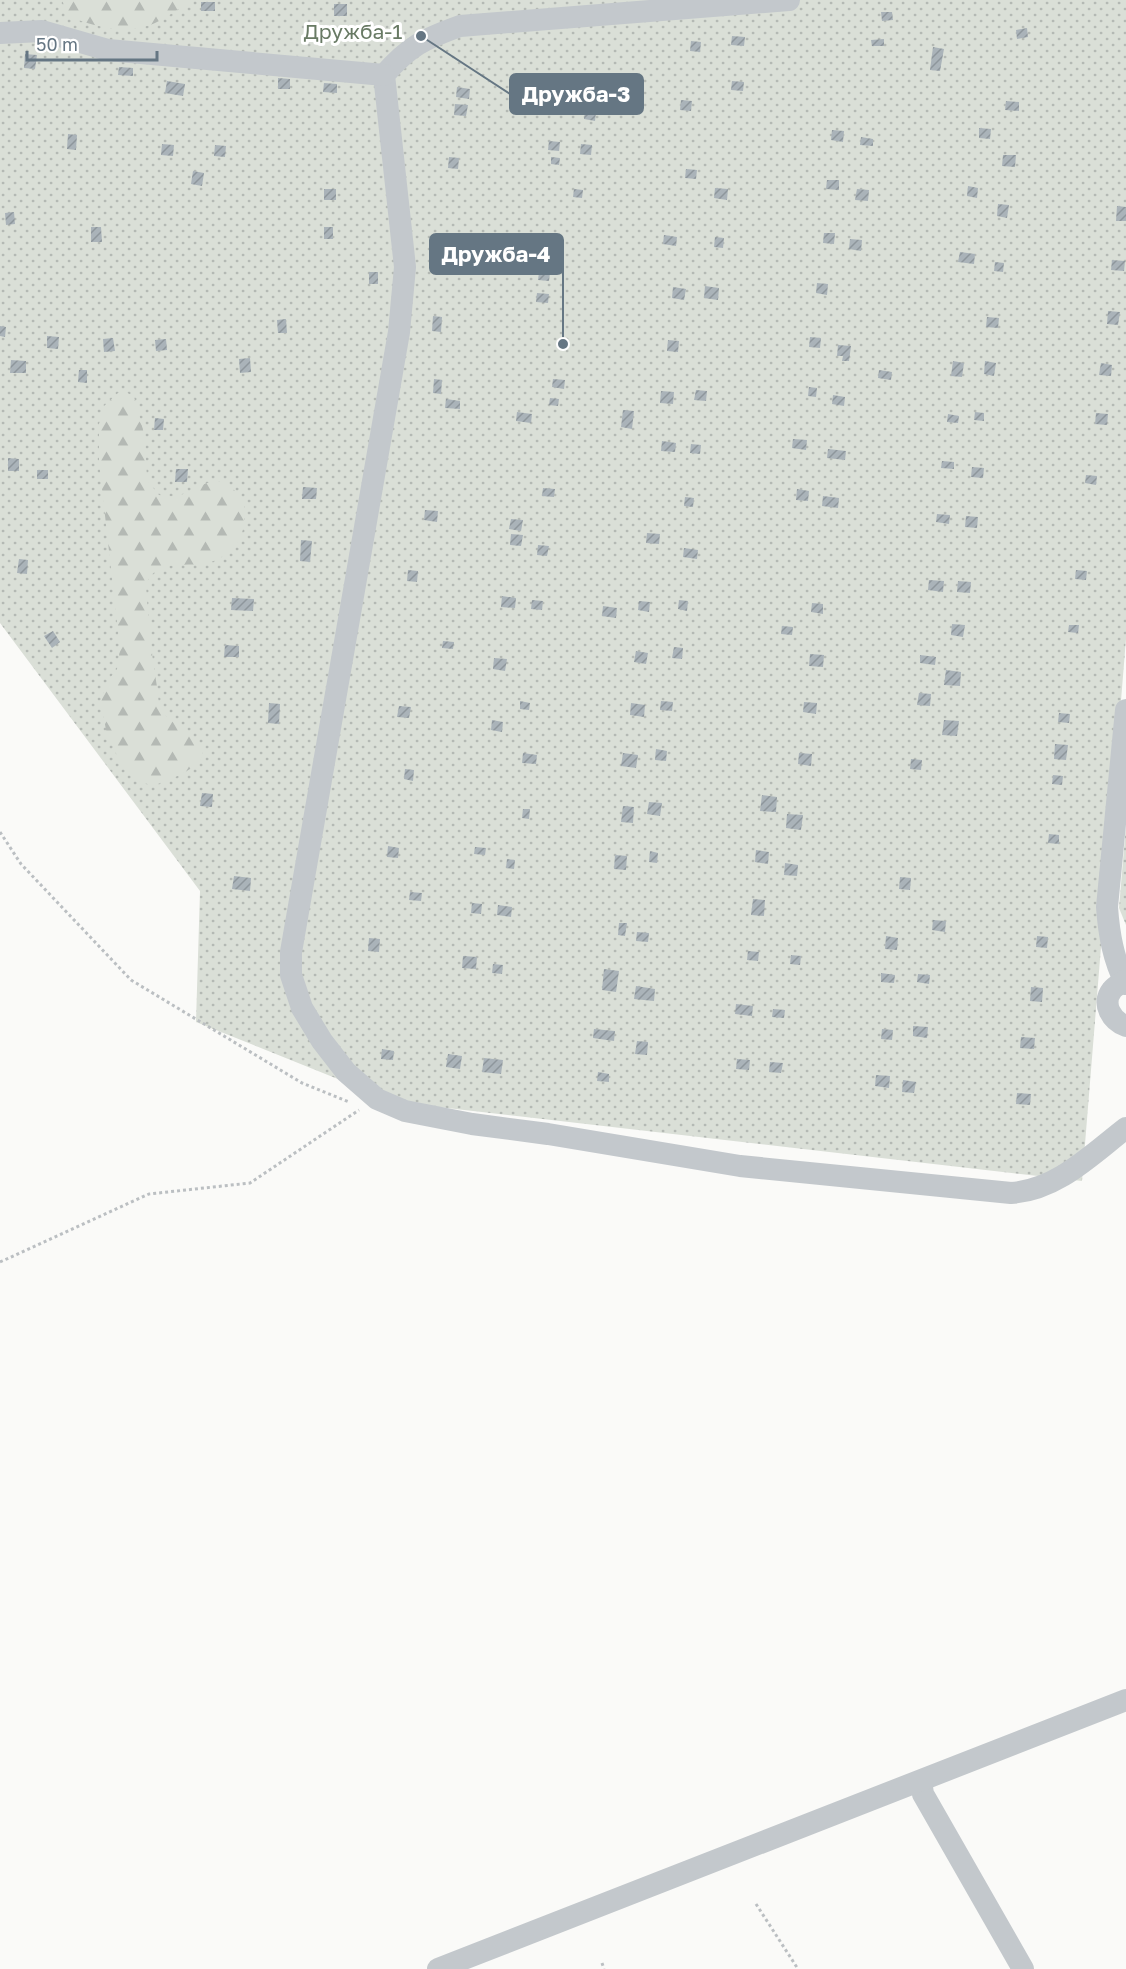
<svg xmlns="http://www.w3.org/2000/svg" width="1126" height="1969" font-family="'Golos Text',sans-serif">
  <defs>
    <pattern id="grass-dots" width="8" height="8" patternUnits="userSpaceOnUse" patternTransform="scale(1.5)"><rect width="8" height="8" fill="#dadfd7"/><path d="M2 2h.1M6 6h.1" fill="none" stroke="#b4b9b4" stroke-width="1.8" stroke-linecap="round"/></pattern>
    <pattern id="forest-firs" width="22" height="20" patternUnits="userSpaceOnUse" patternTransform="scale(1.5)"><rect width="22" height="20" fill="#dadfd7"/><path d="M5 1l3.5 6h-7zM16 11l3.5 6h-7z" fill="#b4b9b4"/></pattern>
    <pattern id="building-hatch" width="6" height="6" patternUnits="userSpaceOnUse" patternTransform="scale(1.5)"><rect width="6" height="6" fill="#aab3b9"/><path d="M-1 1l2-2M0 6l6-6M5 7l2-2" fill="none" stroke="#8e969c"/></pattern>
  </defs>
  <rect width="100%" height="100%" fill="#fafaf8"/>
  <!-- grass -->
  <g fill="url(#grass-dots)">
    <path d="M 0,0 L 1126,0 L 1126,639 L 1082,1181 L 395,1102 L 196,1022 L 200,891 L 0,623 Z"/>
    <path d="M 1126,825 L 1126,925 L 1119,908 Z"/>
  </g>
  <!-- forest -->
  <g fill="url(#forest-firs)">
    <path d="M 62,0 L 189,0 L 187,3 C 177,10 166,18 155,23 C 128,35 94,27 68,16 Z"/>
    <path d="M 126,392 L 134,397 L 137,406 L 145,438 L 147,480 L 159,495 C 164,496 172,497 177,496 C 192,493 205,479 221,482 C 229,484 237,492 242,499 C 246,506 244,515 244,522 C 243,541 229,556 211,562 C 189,569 156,556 146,585 C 148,619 151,653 157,687 C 158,693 158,703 161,709 C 169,725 203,736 203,750 C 204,769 167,780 153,786 L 136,780 L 118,758 L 106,730 L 101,702 L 106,683 L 117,669 L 120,649 L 99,462 L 99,424 L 104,406 L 118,393 Z"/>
  </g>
  <!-- building -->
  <g fill="url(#building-hatch)">
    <rect x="201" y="2" width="14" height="9"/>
    <rect x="334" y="4" width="13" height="12"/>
    <path d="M 881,12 L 892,12 L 893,20 L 882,21 Z"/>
    <path d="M 1027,28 L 1028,37 L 1017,39 L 1016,30 Z"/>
    <path d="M 732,36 L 745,37 L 744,46 L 731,45 Z"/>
    <path d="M 884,39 L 884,46 L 872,46 L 871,40 Z"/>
    <path d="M 691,41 L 701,42 L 700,52 L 690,51 Z"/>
    <path d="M 933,47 L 944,49 L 940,71 L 930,70 Z"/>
    <path d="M 25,54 L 37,55 L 35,69 L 24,68 Z"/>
    <path d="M 119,67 L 133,68 L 133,76 L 118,75 Z"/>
    <path d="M 278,78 L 290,79 L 290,89 L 278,89 Z"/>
    <path d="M 167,81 L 185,84 L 183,96 L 165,93 Z"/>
    <path d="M 732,81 L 744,82 L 743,91 L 731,90 Z"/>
    <path d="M 324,83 L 337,84 L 337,93 L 323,92 Z"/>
    <path d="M 457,87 L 470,89 L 469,99 L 456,97 Z"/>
    <path d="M 681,100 L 692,101 L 691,111 L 680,110 Z"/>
    <path d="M 1006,101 L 1019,102 L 1019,111 L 1005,110 Z"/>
    <path d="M 455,104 L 468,105 L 466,116 L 454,115 Z"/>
    <path d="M 585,111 L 596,112 L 595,121 L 584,119 Z"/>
    <path d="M 979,128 L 991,129 L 990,139 L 979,138 Z"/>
    <path d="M 832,130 L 844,131 L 843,142 L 831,140 Z"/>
    <path d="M 68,134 L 77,135 L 76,150 L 67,149 Z"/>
    <path d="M 861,137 L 873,139 L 873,146 L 860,145 Z"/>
    <path d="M 549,141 L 560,142 L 559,151 L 548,150 Z"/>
    <path d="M 162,144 L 174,145 L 173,156 L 161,155 Z"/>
    <path d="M 581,144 L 592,145 L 591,155 L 580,154 Z"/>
    <path d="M 215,145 L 226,146 L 225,157 L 214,156 Z"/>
    <path d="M 1003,155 L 1016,155 L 1015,167 L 1002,166 Z"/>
    <path d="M 449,157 L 459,158 L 458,169 L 448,168 Z"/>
    <path d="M 551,157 L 560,158 L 559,165 L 551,164 Z"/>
    <path d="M 686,169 L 697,170 L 696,179 L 685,178 Z"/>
    <path d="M 193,171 L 204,173 L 202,186 L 191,184 Z"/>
    <path d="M 827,180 L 839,180 L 839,190 L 826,189 Z"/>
    <path d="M 968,186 L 978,188 L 977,198 L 967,196 Z"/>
    <path d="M 715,188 L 728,189 L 727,200 L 714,198 Z"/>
    <rect x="324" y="189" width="12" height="11"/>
    <path d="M 574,189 L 583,190 L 582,198 L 573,197 Z"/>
    <path d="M 857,189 L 869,190 L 868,201 L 855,200 Z"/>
    <path d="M 998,204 L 1009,205 L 1007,218 L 997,216 Z"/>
    <path d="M 1117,206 L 1126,207 L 1126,221 L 1116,221 Z"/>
    <path d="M 14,212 L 15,224 L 6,225 L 5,213 Z"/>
    <path d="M 91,227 L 101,227 L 102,242 L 91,242 Z"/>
    <rect x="324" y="227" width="9" height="12"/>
    <path d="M 824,233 L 835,233 L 834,244 L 823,243 Z"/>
    <path d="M 664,235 L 677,237 L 676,246 L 663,244 Z"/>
    <path d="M 715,237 L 724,238 L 723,248 L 714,247 Z"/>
    <path d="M 850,239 L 862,240 L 861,251 L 849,249 Z"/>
    <path d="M 960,252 L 975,254 L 974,264 L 958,262 Z"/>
    <path d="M 1112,260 L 1125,261 L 1124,271 L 1111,270 Z"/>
    <path d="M 995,262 L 1004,263 L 1003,272 L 994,271 Z"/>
    <rect x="369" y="272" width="9" height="12"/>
    <path d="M 539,272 L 550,273 L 549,281 L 538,280 Z"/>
    <path d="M 817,283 L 828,284 L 827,295 L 816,293 Z"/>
    <path d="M 705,286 L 719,288 L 718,300 L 704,298 Z"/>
    <path d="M 673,287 L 686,289 L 684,300 L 672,298 Z"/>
    <path d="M 537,293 L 549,294 L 548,303 L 536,302 Z"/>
    <path d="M 1108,311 L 1120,312 L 1118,325 L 1107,324 Z"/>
    <path d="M 433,316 L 442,317 L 441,332 L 432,331 Z"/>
    <path d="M 987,317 L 999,318 L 998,328 L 986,327 Z"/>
    <path d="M 286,319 L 287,333 L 278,333 L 277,320 Z"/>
    <path d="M 0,326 L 6,327 L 5,337 L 0,336 Z"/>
    <path d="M 47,336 L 59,337 L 58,349 L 47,348 Z"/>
    <path d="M 810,337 L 821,338 L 820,348 L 809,347 Z"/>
    <path d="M 113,338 L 115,351 L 104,352 L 103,339 Z"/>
    <path d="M 166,339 L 167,350 L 156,351 L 155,340 Z"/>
    <path d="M 668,340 L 679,341 L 678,352 L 667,351 Z"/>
    <path d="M 838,345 L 851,346 L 849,361 L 842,361 L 843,356 L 837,356 Z"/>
    <path d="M 250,358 L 251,372 L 240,373 L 239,359 Z"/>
    <path d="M 11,360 L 26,361 L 26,373 L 10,373 Z"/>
    <path d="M 953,361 L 964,363 L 962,377 L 951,376 Z"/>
    <path d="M 985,361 L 996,363 L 994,376 L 984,374 Z"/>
    <path d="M 1101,363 L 1112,365 L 1111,376 L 1099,375 Z"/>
    <path d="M 79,370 L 87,370 L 87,383 L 78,382 Z"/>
    <path d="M 879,370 L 892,372 L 891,380 L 878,378 Z"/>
    <path d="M 434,379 L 442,380 L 441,394 L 433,393 Z"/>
    <path d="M 553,379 L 565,380 L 564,389 L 552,387 Z"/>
    <path d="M 809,387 L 817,388 L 816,397 L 808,396 Z"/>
    <path d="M 696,390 L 707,391 L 706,401 L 694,400 Z"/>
    <path d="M 661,391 L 674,392 L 673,404 L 660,403 Z"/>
    <path d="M 833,395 L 845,397 L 844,406 L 832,404 Z"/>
    <path d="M 550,398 L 559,399 L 558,406 L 549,405 Z"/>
    <path d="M 446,399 L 460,401 L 460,409 L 445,408 Z"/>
    <path d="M 623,410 L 634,411 L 632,429 L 621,427 Z"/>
    <path d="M 517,412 L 532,414 L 531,423 L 516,421 Z"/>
    <path d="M 975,412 L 984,413 L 984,421 L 974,420 Z"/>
    <path d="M 1096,413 L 1108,414 L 1107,425 L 1095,424 Z"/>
    <path d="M 948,414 L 959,416 L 958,423 L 947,422 Z"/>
    <path d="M 155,418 L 164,419 L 163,430 L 154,430 Z"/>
    <path d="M 793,439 L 807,440 L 806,450 L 792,448 Z"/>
    <path d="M 662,441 L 676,443 L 675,452 L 661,451 Z"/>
    <path d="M 691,444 L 701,445 L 700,454 L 690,453 Z"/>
    <path d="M 828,449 L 846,451 L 845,460 L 827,458 Z"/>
    <path d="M 8,458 L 19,459 L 19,471 L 8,471 Z"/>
    <path d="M 942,461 L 954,462 L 954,469 L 941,468 Z"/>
    <path d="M 972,467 L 984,468 L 983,478 L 971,477 Z"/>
    <path d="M 176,469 L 188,469 L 187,482 L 175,482 Z"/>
    <rect x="37" y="470" width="11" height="9"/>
    <path d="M 1086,475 L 1097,476 L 1096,485 L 1085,483 Z"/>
    <path d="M 303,487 L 317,488 L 316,499 L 302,499 Z"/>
    <path d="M 543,488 L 555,489 L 554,497 L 542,496 Z"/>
    <path d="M 797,489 L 809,491 L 808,501 L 796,500 Z"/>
    <path d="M 823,496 L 839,498 L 838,508 L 822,506 Z"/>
    <path d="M 685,497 L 694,498 L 693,507 L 684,506 Z"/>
    <path d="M 425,510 L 438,511 L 437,522 L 424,520 Z"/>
    <path d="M 937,514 L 950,515 L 949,524 L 936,522 Z"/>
    <path d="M 966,516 L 978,517 L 977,528 L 965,527 Z"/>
    <path d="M 511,519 L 523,520 L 521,531 L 509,529 Z"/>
    <path d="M 647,533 L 660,534 L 659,544 L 646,543 Z"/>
    <path d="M 511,534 L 523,535 L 521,546 L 510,545 Z"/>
    <path d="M 301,540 L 312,541 L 310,562 L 300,561 Z"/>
    <path d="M 538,545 L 549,546 L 547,556 L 537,555 Z"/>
    <path d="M 684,548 L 698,550 L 697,559 L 683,557 Z"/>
    <path d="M 19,559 L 28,560 L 27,574 L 17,573 Z"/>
    <path d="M 408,570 L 418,571 L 417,582 L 407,581 Z"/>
    <path d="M 1076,570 L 1087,571 L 1086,580 L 1075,579 Z"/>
    <path d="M 929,580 L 944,581 L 943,592 L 928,590 Z"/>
    <path d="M 958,581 L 971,582 L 970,593 L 957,592 Z"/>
    <path d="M 502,596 L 516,598 L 515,608 L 501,607 Z"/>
    <path d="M 232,598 L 254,599 L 253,611 L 231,610 Z"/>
    <path d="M 532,600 L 543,601 L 542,610 L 531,609 Z"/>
    <path d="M 679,600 L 688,601 L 687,611 L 678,609 Z"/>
    <path d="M 639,601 L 650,602 L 649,612 L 638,610 Z"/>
    <path d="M 812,603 L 823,604 L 823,614 L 811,612 Z"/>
    <path d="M 603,606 L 617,608 L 616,618 L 602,616 Z"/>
    <path d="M 952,624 L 965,625 L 963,637 L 951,635 Z"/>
    <path d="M 1069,625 L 1079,625 L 1078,633 L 1068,632 Z"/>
    <path d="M 782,626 L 793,627 L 792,635 L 781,634 Z"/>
    <path d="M 53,631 L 60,642 L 52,648 L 44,636 Z"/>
    <path d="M 443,641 L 454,642 L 453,649 L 442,648 Z"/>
    <path d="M 225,645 L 239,646 L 239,657 L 224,657 Z"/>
    <path d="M 674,647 L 683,648 L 682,659 L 672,658 Z"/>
    <path d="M 636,651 L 648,653 L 646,664 L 634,662 Z"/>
    <path d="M 810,654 L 824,655 L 823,667 L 809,666 Z"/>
    <path d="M 920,655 L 936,657 L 935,665 L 920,663 Z"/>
    <path d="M 494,658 L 507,659 L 505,671 L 493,669 Z"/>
    <path d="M 946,670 L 961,672 L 960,686 L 944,685 Z"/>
    <path d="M 919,693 L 931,694 L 930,706 L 917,705 Z"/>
    <path d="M 520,701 L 530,703 L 529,710 L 520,709 Z"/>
    <path d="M 661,701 L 673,702 L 672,711 L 660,710 Z"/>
    <path d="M 804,702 L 817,703 L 816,714 L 803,712 Z"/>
    <path d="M 269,703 L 280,704 L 279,724 L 268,723 Z"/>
    <path d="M 631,703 L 645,705 L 644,717 L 630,715 Z"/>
    <path d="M 399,706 L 411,707 L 409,718 L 397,717 Z"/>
    <path d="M 1059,713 L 1070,714 L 1069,723 L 1058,722 Z"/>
    <path d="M 492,720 L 503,722 L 502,732 L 491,730 Z"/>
    <path d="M 944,720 L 959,721 L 957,736 L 942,735 Z"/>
    <path d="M 1055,744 L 1068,745 L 1066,760 L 1054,759 Z"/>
    <path d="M 656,749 L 667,751 L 666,761 L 655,760 Z"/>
    <path d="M 523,753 L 537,755 L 536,764 L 522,763 Z"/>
    <path d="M 623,753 L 638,755 L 636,768 L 621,766 Z"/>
    <path d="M 799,753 L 812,754 L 811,766 L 798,764 Z"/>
    <path d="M 911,759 L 922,760 L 921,770 L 910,769 Z"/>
    <path d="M 405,769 L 414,770 L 413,781 L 404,779 Z"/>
    <path d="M 1053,775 L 1063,776 L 1062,785 L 1052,784 Z"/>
    <path d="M 202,793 L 213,794 L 212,807 L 200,806 Z"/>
    <path d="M 762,795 L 777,797 L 776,812 L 760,811 Z"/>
    <path d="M 649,802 L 662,803 L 660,816 L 647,814 Z"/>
    <path d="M 623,806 L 634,807 L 633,823 L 621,822 Z"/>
    <path d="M 523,809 L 530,809 L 529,819 L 522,818 Z"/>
    <path d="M 787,814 L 803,815 L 801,830 L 786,828 Z"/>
    <path d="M 1049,834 L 1059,835 L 1059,844 L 1048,843 Z"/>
    <path d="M 388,846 L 399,848 L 398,858 L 387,857 Z"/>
    <path d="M 475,847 L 486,848 L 485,855 L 474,854 Z"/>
    <path d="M 756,850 L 769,852 L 768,864 L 755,862 Z"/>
    <path d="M 650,851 L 658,853 L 657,863 L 649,862 Z"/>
    <path d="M 615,855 L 627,856 L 626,870 L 614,869 Z"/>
    <path d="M 507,859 L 515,860 L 514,869 L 506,868 Z"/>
    <path d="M 785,863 L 798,865 L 797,876 L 784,875 Z"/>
    <path d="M 234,876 L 251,878 L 250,891 L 232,889 Z"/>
    <path d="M 900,877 L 911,878 L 910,890 L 899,889 Z"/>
    <path d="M 410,892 L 422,893 L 421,901 L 409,900 Z"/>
    <path d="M 753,899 L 765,900 L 764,916 L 751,915 Z"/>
    <path d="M 472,903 L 482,904 L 481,914 L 471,913 Z"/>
    <path d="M 498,905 L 512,907 L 511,917 L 497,915 Z"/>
    <path d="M 933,920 L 946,921 L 945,932 L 932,930 Z"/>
    <path d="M 619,923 L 627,923 L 625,936 L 618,935 Z"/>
    <path d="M 637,932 L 649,933 L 648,942 L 636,941 Z"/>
    <path d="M 886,936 L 898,938 L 897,950 L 885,949 Z"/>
    <path d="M 1037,936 L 1048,937 L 1047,948 L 1036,947 Z"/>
    <path d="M 369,938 L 380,939 L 379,952 L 368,951 Z"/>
    <path d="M 748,951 L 759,952 L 758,961 L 747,960 Z"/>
    <path d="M 791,955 L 801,956 L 800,965 L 790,964 Z"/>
    <path d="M 463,956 L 477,957 L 476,969 L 462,968 Z"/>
    <path d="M 493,964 L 503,965 L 502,974 L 492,973 Z"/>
    <path d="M 604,969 L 619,971 L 616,992 L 602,990 Z"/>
    <path d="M 881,973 L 895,975 L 894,983 L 881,982 Z"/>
    <path d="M 918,974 L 930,975 L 929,984 L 917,982 Z"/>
    <path d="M 636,986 L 655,989 L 654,1001 L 634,999 Z"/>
    <path d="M 1031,987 L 1043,988 L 1042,1002 L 1030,1001 Z"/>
    <path d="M 736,1004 L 753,1006 L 752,1016 L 735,1014 Z"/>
    <path d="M 773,1009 L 785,1010 L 784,1018 L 772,1017 Z"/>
    <path d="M 913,1026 L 928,1027 L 927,1038 L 913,1036 Z"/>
    <path d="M 594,1029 L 615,1031 L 614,1041 L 593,1038 Z"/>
    <path d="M 882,1029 L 893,1030 L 892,1040 L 881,1039 Z"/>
    <path d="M 1021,1037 L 1035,1038 L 1034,1049 L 1020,1048 Z"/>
    <path d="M 637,1041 L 648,1042 L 647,1055 L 635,1054 Z"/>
    <path d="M 382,1049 L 394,1051 L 393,1060 L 381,1059 Z"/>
    <path d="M 448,1054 L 462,1056 L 460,1069 L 446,1067 Z"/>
    <path d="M 484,1058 L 503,1060 L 501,1074 L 482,1072 Z"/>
    <path d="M 737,1059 L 750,1060 L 749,1070 L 736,1069 Z"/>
    <path d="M 770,1062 L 783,1063 L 781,1073 L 769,1072 Z"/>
    <path d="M 598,1072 L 609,1074 L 609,1082 L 597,1081 Z"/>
    <path d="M 876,1075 L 890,1076 L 889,1088 L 875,1086 Z"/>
    <path d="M 903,1080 L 916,1082 L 914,1093 L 902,1092 Z"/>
    <path d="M 1017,1093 L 1031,1094 L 1030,1105 L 1016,1104 Z"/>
  </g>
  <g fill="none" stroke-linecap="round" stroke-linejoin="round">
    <!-- path -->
    <g stroke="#bbbfc2" stroke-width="3" stroke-dasharray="3 3" stroke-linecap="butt">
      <path d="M 0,832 L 21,864 L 131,980 L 302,1083 L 349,1102"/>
      <path d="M 0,1262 L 149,1194 L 250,1183 L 359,1110"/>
      <path d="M 756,1904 L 798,1969"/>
      <path d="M 602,1963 L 604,1969"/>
    </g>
    <!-- minor -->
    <g stroke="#c3c8cc" stroke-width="22">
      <path d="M 789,0 L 460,26 C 424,39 409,46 384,75 L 405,267 L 399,332 L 291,952 L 291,975 L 302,1008 L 322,1041 L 346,1072 L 377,1099 L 405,1111 L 472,1124 L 548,1134 L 740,1166 L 1011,1193 C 1057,1190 1091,1155 1126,1128"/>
      <path d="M 0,33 L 42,31 L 108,50 L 384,75"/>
      <path d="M 1126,710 L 1107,907 C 1109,934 1113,959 1126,984"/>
      <path d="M 1124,981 C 1120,984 1115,986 1112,990 C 1101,1004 1112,1021 1126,1026"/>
      <path d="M 921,1781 L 923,1794 L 1023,1969"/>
      <path d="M 438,1969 L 1126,1700"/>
    </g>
  </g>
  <g text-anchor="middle" stroke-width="6" stroke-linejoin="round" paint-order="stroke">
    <!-- park labels -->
    <g font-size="21" fill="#687a64" stroke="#fff">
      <text x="353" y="39">Дружба-1</text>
    </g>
  </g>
  <!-- callouts -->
  <path fill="none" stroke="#657683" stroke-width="2" d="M421 36L510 94M563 344L563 254"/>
  <g fill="#657683" stroke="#fff" stroke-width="2">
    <circle cx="421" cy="36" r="6"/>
    <circle cx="563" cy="344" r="6"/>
  </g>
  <g fill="#657683" stroke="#657683" stroke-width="2">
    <rect x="510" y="74" width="133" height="40" rx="6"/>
    <rect x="430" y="234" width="133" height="40" rx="6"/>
  </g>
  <g font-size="22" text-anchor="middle" font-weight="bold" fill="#fff">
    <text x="576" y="102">Дружба-3</text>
    <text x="496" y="262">Дружба-4</text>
  </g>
  <!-- scale -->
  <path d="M27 51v9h130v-9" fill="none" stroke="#657683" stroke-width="3"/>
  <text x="36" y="51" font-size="18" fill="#657683" stroke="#ffffff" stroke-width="4.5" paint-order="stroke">50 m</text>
</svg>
